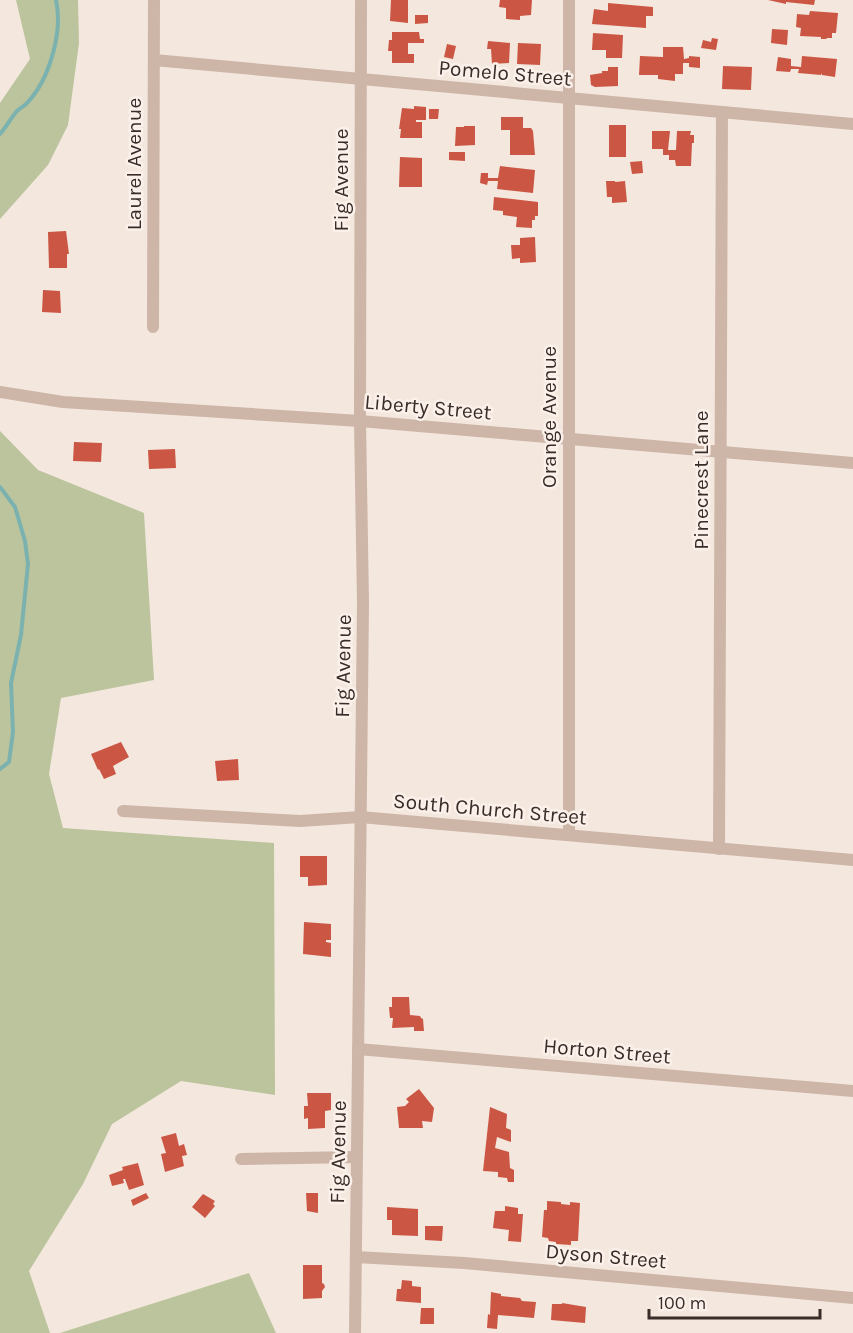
<svg xmlns="http://www.w3.org/2000/svg" width="853" height="1333" font-family="Karla,sans-serif">
  <rect width="100%" height="100%" fill="#f4e7dd"/>
  <!-- green -->
  <g fill="#bbc49c">
    <path d="M 16,0 L 78,0 L 79,43 L 68,125 L 48,165 L 0,219 L 0,103 L 30,59 Z"/>
    <path d="M 0,431 L 38,470 L 144,513 L 154,680 L 61,698 L 49,774 L 63,828 L 274,843 L 275,1095 L 181,1081 L 112,1124 L 83,1184 L 29,1271 L 50,1333 L 0,1333 Z"/>
    <path d="M 249,1273 L 276,1333 L 60,1333 Z"/>
  </g>
  <g fill="none" stroke-linecap="round" stroke-linejoin="round">
    <!-- stream -->
    <g stroke="#7bb2af" stroke-width="4">
      <path d="M 0,134 C 6,127 11,118 17,111 C 20,108 25,106 28,102 C 50,78 63,31 56,0"/>
      <path d="M 0,487 L 15,507 L 25,541 L 28,564 L 21,635 L 11,683 L 13,732 L 9,762 L 0,769"/>
    </g>
  </g>
  <!-- building -->
  <g fill="#cb5644">
    <path d="M 391,0 L 408,0 L 408,23 L 390,21 Z"/>
    <path d="M 500,0 L 532,0 L 531,15 L 520,16 L 520,20 L 506,19 L 506,8 L 499,7 Z"/>
    <path d="M 768,0 L 815,0 L 814,5 L 786,2 L 786,4 Z"/>
    <path d="M 608,3 L 653,7 L 653,16 L 646,16 L 646,28 L 592,24 L 594,9 L 608,11 Z"/>
    <path d="M 810,11 L 838,13 L 836,33 L 832,33 L 832,38 L 827,38 L 826,39 L 821,39 L 821,37 L 800,36 L 801,28 L 796,27 L 797,14 L 809,15 Z"/>
    <path d="M 415,15 L 428,15 L 428,23 L 415,24 Z"/>
    <path d="M 772,29 L 788,30 L 787,45 L 771,43 Z"/>
    <path d="M 392,32 L 419,32 L 420,39 L 424,39 L 424,43 L 408,43 L 408,54 L 414,54 L 414,63 L 392,63 L 392,51 L 388,51 L 389,40 L 392,40 Z"/>
    <path d="M 593,33 L 623,35 L 622,58 L 606,58 L 606,50 L 592,50 Z"/>
    <path d="M 712,38 L 718,39 L 716,50 L 701,48 L 703,40 L 711,42 Z"/>
    <path d="M 488,41 L 510,43 L 509,63 L 492,64 L 491,49 L 487,49 Z"/>
    <path d="M 518,43 L 541,44 L 540,65 L 517,64 Z"/>
    <path d="M 447,44 L 456,46 L 453,59 L 444,57 Z"/>
    <path d="M 663,47 L 683,47 L 684,59 L 689,58 L 689,56 L 700,57 L 700,68 L 689,67 L 689,63 L 683,63 L 683,74 L 675,74 L 675,81 L 658,79 L 658,75 L 639,75 L 640,56 L 663,57 Z"/>
    <path d="M 802,56 L 837,59 L 835,77 L 822,75 L 822,73 L 821,75 L 798,73 L 799,69 L 791,69 L 790,72 L 776,71 L 778,57 L 791,59 L 791,66 L 801,67 Z"/>
    <path d="M 723,66 L 752,67 L 751,90 L 722,89 Z"/>
    <path d="M 608,67 L 618,67 L 618,86 L 595,87 L 591,85 L 590,75 L 602,73 L 602,71 L 608,71 Z"/>
    <path d="M 414,106 L 426,107 L 426,120 L 416,120 L 416,122 L 422,122 L 422,138 L 400,138 L 401,129 L 399,129 L 402,108 L 414,109 Z"/>
    <path d="M 429,109 L 439,109 L 438,119 L 429,119 Z"/>
    <path d="M 501,117 L 523,117 L 523,128 L 531,128 L 533,131 L 535,155 L 510,155 L 510,130 L 501,130 Z"/>
    <rect x="609" y="125" width="17" height="32"/>
    <path d="M 464,126 L 475,126 L 475,145 L 455,146 L 456,127 L 464,127 Z"/>
    <path d="M 652,131 L 670,131 L 668,150 L 676,150 L 677,131 L 691,131 L 690,135 L 694,135 L 694,143 L 692,143 L 691,166 L 676,166 L 675,160 L 669,160 L 669,155 L 663,155 L 663,149 L 652,149 Z"/>
    <path d="M 449,152 L 465,152 L 465,161 L 449,160 Z"/>
    <path d="M 400,157 L 422,158 L 422,187 L 399,187 Z"/>
    <path d="M 642,161 L 643,173 L 632,174 L 630,162 Z"/>
    <path d="M 500,166 L 535,170 L 533,193 L 497,189 L 498,181 L 488,181 L 487,185 L 480,183 L 481,173 L 488,173 L 488,178 L 498,178 Z"/>
    <path d="M 606,181 L 615,181 L 615,182 L 625,181 L 627,202 L 612,203 L 612,197 L 607,197 Z"/>
    <path d="M 494,197 L 538,202 L 538,216 L 535,216 L 535,220 L 532,220 L 532,228 L 516,227 L 517,217 L 503,215 L 503,211 L 493,210 Z"/>
    <path d="M 66,231 L 69,254 L 67,254 L 67,268 L 49,268 L 48,232 Z"/>
    <path d="M 535,237 L 536,262 L 520,263 L 520,258 L 512,259 L 511,245 L 520,245 L 520,238 Z"/>
    <path d="M 43,290 L 60,291 L 61,313 L 42,312 Z"/>
    <path d="M 74,442 L 102,443 L 101,462 L 73,461 Z"/>
    <path d="M 175,449 L 176,468 L 149,469 L 148,450 Z"/>
    <path d="M 121,742 L 129,757 L 113,766 L 116,774 L 104,779 L 99,769 L 98,770 L 91,754 Z"/>
    <path d="M 238,759 L 239,780 L 217,781 L 215,761 Z"/>
    <path d="M 300,856 L 327,856 L 327,885 L 308,886 L 308,877 L 300,877 Z"/>
    <path d="M 304,922 L 331,924 L 331,940 L 326,940 L 326,942 L 331,943 L 331,957 L 303,954 Z"/>
    <path d="M 392,997 L 409,997 L 410,1015 L 420,1016 L 421,1018 L 423,1019 L 424,1031 L 414,1031 L 414,1027 L 392,1028 L 393,1018 L 390,1018 L 389,1007 L 392,1007 Z"/>
    <path d="M 419,1089 L 434,1108 L 432,1122 L 422,1121 L 423,1128 L 399,1128 L 397,1107 L 405,1106 L 409,1102 L 406,1099 Z"/>
    <path d="M 307,1093 L 331,1093 L 331,1110 L 325,1111 L 325,1128 L 308,1129 L 308,1118 L 304,1119 L 304,1106 L 308,1106 Z"/>
    <path d="M 490,1107 L 507,1114 L 506,1128 L 511,1130 L 511,1142 L 497,1137 L 495,1148 L 509,1152 L 510,1168 L 514,1170 L 514,1182 L 508,1182 L 507,1178 L 498,1177 L 498,1172 L 483,1171 Z"/>
    <path d="M 176,1133 L 179,1146 L 184,1144 L 187,1155 L 182,1156 L 184,1166 L 165,1172 L 161,1154 L 166,1153 L 161,1137 Z"/>
    <path d="M 138,1163 L 144,1185 L 129,1190 L 125,1179 L 123,1179 L 124,1183 L 112,1186 L 109,1175 L 123,1170 L 122,1167 Z"/>
    <path d="M 146,1193 L 149,1198 L 133,1206 L 131,1200 Z"/>
    <path d="M 306,1193 L 318,1193 L 318,1213 L 307,1211 Z"/>
    <path d="M 203,1194 L 215,1201 L 213,1204 L 215,1206 L 205,1218 L 192,1207 Z"/>
    <path d="M 547,1201 L 561,1202 L 561,1204 L 570,1205 L 570,1202 L 580,1203 L 578,1241 L 571,1241 L 571,1245 L 556,1244 L 556,1242 L 549,1241 L 548,1238 L 542,1237 L 544,1210 L 547,1210 Z"/>
    <path d="M 505,1206 L 518,1208 L 518,1214 L 523,1214 L 521,1242 L 508,1241 L 509,1230 L 493,1228 L 495,1211 L 505,1211 Z"/>
    <path d="M 387,1207 L 418,1209 L 418,1236 L 392,1235 L 392,1220 L 387,1220 Z"/>
    <path d="M 425,1226 L 443,1226 L 442,1241 L 425,1240 Z"/>
    <path d="M 303,1265 L 322,1265 L 322,1283 L 324,1284 L 325,1287 L 322,1291 L 322,1298 L 303,1299 Z"/>
    <path d="M 402,1280 L 412,1281 L 412,1286 L 421,1287 L 421,1303 L 396,1301 L 397,1289 L 401,1289 Z"/>
    <path d="M 491,1292 L 501,1294 L 501,1296 L 520,1298 L 522,1301 L 536,1302 L 534,1318 L 498,1315 L 497,1329 L 487,1328 L 488,1314 L 490,1315 Z"/>
    <path d="M 562,1303 L 586,1307 L 585,1323 L 551,1320 L 552,1304 L 562,1304 Z"/>
    <path d="M 421,1308 L 434,1308 L 434,1324 L 420,1324 Z"/>
  </g>
  <g fill="none" stroke-linecap="round" stroke-linejoin="round">
    <!-- street -->
    <g stroke="#cdb5a8" stroke-width="12">
      <path d="M 154,60 L 853,124"/>
      <path d="M 153,327 L 154,0"/>
      <path d="M 0,392 L 63,402 L 360,421 L 853,463"/>
      <path d="M 123,811 L 300,821 L 360,817 L 853,860"/>
      <path d="M 569,834 L 569,0"/>
      <path d="M 719,849 L 722,112"/>
      <path d="M 358,1049 L 853,1091"/>
      <path d="M 241,1159 L 357,1157"/>
      <path d="M 356,1257 L 464,1263 L 853,1298"/>
      <path d="M 355,1333 L 363,603 L 360,421 L 361,0"/>
    </g>
  </g>
  <g text-anchor="middle" stroke-width="5" stroke-linejoin="round" paint-order="stroke">
    <!-- street labels -->
    <g font-size="21" fill="#392c29" stroke="#fbf1ea">
      <text transform="translate(505 73) rotate(5)" y="7">Pomelo Street</text>
      <text transform="translate(134 164) rotate(-90)" y="7">Laurel Avenue</text>
      <text transform="translate(341 180) rotate(-90)" y="7">Fig Avenue</text>
      <text transform="translate(428 407) rotate(5)" y="7">Liberty Street</text>
      <text transform="translate(549 417) rotate(-90)" y="7">Orange Avenue</text>
      <text transform="translate(701 480) rotate(-90)" y="7">Pinecrest Lane</text>
      <text transform="translate(343 666) rotate(-89)" y="7">Fig Avenue</text>
      <text transform="translate(490 809) rotate(5)" y="7">South Church Street</text>
      <text transform="translate(607 1051) rotate(5)" y="7">Horton Street</text>
      <text transform="translate(338 1152) rotate(-89)" y="7">Fig Avenue</text>
      <text transform="translate(606 1256) rotate(5)" y="7">Dyson Street</text>
    </g>
  </g>
  <!-- scale -->
  <path d="M649 1309v9h171v-9" fill="none" stroke="#392c29" stroke-width="3"/>
  <text x="658" y="1309" font-size="18" fill="#392c29" stroke="#fbf1ea" stroke-width="4.5" paint-order="stroke">100 m</text>
</svg>
